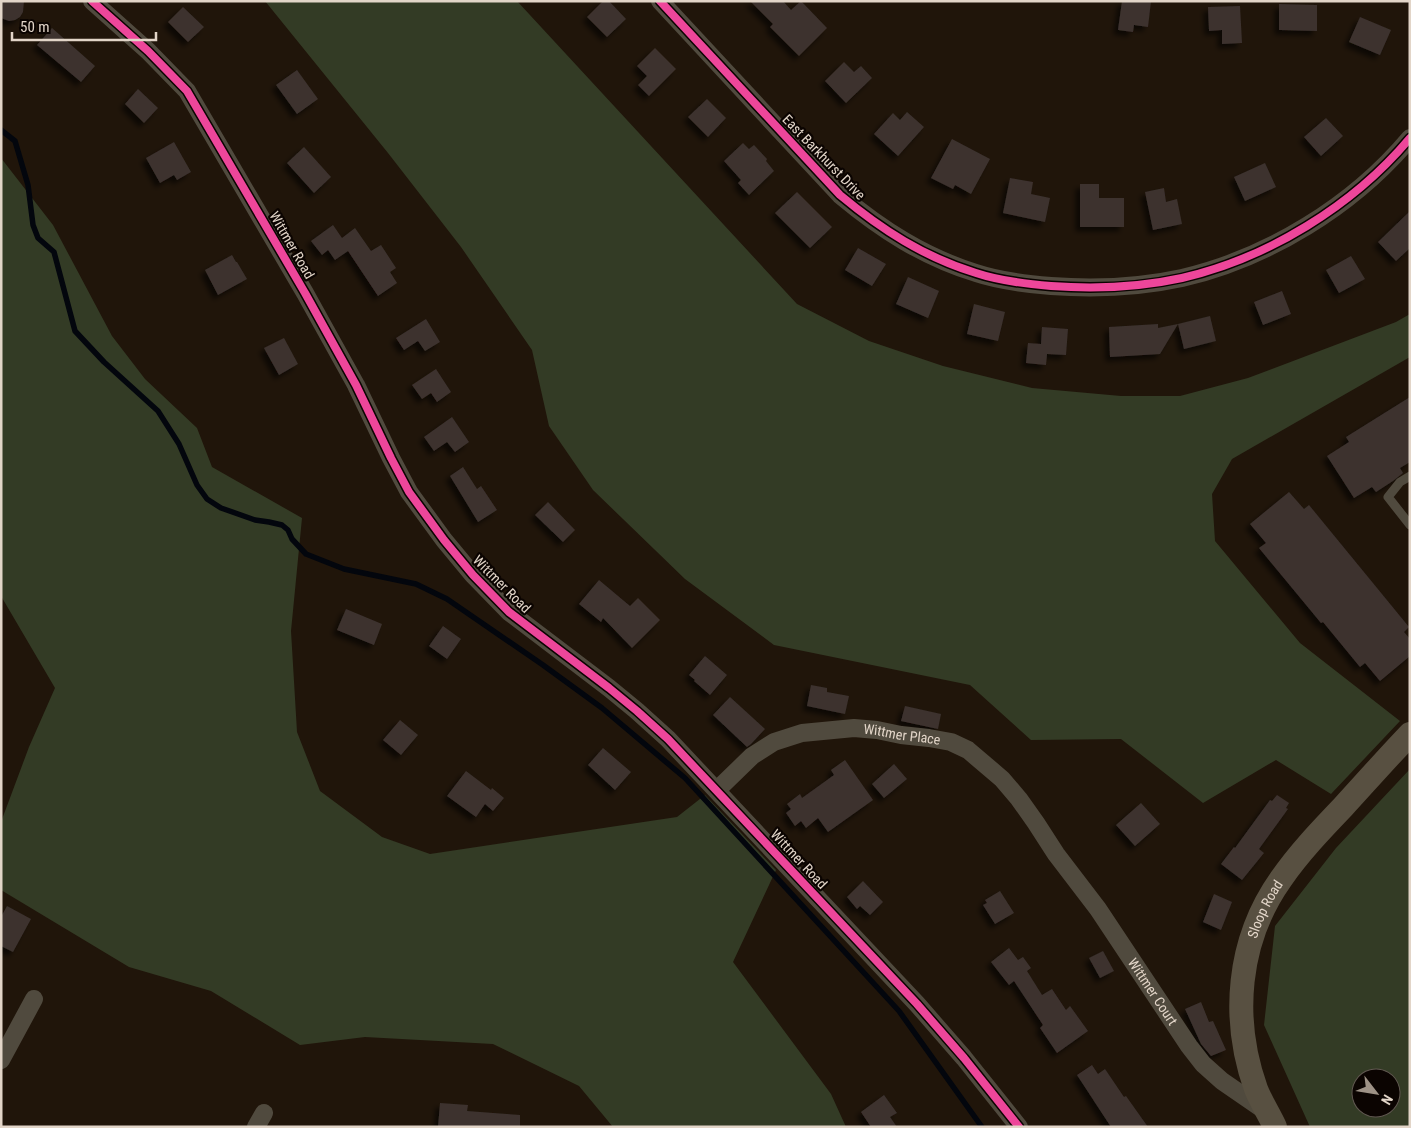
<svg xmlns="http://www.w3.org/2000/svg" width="1411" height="1128" font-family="'Roboto Condensed',sans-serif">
  <defs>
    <filter id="shadow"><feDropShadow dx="-4.5" dy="4.5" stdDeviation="2.5" flood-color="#0009"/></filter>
  </defs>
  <rect width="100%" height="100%" fill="#20150a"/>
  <!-- green -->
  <g fill="#333b25" fill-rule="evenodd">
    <path d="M 265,1 L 517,1 L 797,304 L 869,341 L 943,366 L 1032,388 L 1121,396 L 1180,396 L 1248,378 L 1396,322 L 1410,314 L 1410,357 L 1232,459 L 1212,494 L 1215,541 L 1300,643 L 1400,721 L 1331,794 L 1276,760 L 1203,803 L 1121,739 L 1031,740 L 970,685 L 774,645 L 685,579 L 593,490 L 549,426 L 532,350 L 461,247 L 388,153 Z"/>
    <path d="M 1,158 L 53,225 L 112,336 L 145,379 L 197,428 L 212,467 L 302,518 L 291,631 L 297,732 L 320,791 L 382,837 L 430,854 L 677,817 L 705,795 L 776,870 L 733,962 L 831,1094 L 846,1127 L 613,1127 L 579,1086 L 493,1044 L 365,1037 L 300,1045 L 211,991 L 129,967 L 1,890 L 1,822 L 29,747 L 55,688 L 1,596 Z"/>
    <path d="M 1410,769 L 1410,1127 L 1310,1127 L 1264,1025 L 1275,926 L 1336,848 ZM 1361,1078 L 1391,1078 L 1391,1108 L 1361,1108 Z"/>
  </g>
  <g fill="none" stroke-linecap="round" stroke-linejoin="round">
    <!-- stream -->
    <path stroke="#03060d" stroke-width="5.5" d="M 1,130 L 15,141 L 28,185 L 33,225 L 38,238 L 54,252 L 75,331 L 104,362 L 158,411 L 179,444 L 197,485 L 207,499 L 221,508 L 255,520 L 269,522 L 282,525 L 288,530 L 292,539 L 306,554 L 344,569 L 416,584 L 447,599 L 543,665 L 602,708 L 685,778 L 899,1011 L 982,1127"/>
  </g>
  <!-- building -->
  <g fill="#3c322f" filter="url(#shadow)">
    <path d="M 1,1 L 24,1 L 23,12 L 20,17 L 15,20 L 9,21 L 1,18 Z"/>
    <path d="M 603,1 L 609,1 L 626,19 L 607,37 L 587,17 Z"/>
    <path d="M 750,1 L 783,1 L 791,10 L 801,1 L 827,28 L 799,56 L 770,27 L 773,24 Z"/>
    <path d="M 1122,1 L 1151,1 L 1148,27 L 1134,25 L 1133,32 L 1118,30 Z"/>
    <path d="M 1279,4 L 1317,5 L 1317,31 L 1279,30 Z"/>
    <path d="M 1240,6 L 1242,43 L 1222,44 L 1222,30 L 1209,31 L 1208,7 Z"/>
    <path d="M 183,7 L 204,27 L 188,42 L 168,22 Z"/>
    <path d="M 1360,17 L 1391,30 L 1380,55 L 1349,42 Z"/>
    <path d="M 52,28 L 95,66 L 81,82 L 37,45 Z"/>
    <path d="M 655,48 L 676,69 L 649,96 L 638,85 L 647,76 L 637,66 Z"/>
    <path d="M 844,62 L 854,72 L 861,66 L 872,78 L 846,103 L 825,81 Z"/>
    <path d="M 297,70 L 318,99 L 297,114 L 276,85 Z"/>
    <path d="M 138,89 L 158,108 L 144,123 L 125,104 Z"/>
    <path d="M 707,99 L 726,118 L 708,137 L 688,117 Z"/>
    <path d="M 907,112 L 924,127 L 898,156 L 874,134 L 893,113 L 900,120 Z"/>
    <path d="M 1326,118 L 1343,136 L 1321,156 L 1304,137 Z"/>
    <path d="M 952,139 L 990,159 L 971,194 L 955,185 L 953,189 L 931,178 Z"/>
    <path d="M 174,142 L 191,172 L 177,180 L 174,175 L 160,183 L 146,158 Z"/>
    <path d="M 743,143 L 749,149 L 754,145 L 767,159 L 766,161 L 774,171 L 749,195 L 738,183 L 741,180 L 724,161 Z"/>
    <path d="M 304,147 L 331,177 L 314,193 L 287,163 Z"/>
    <path d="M 1265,163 L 1276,187 L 1245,201 L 1234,177 Z"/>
    <path d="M 1010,178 L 1033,182 L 1031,194 L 1050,198 L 1045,222 L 1003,213 Z"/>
    <path d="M 1080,184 L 1099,184 L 1099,198 L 1124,198 L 1124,227 L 1080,227 Z"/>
    <path d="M 1164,188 L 1166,202 L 1177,199 L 1182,224 L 1153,230 L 1145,192 Z"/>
    <path d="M 797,192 L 832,227 L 810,248 L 775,213 Z"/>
    <path d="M 1410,211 L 1410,248 L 1396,261 L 1378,242 Z"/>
    <path d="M 333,225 L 342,238 L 355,228 L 371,251 L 381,245 L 396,268 L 390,272 L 397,283 L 378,296 L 348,251 L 335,260 L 328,250 L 322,255 L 311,241 Z"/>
    <path d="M 858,248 L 886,264 L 872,286 L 845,270 Z"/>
    <path d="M 232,255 L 236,262 L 237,262 L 247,279 L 218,295 L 205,270 Z"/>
    <path d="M 1351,256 L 1365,279 L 1339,293 L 1326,270 Z"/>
    <path d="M 908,277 L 939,291 L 928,318 L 896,304 Z"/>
    <path d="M 1282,291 L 1291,314 L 1263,325 L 1254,302 Z"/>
    <path d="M 974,304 L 1005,312 L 998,341 L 967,334 Z"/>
    <path d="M 1210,316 L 1216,341 L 1184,349 L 1178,324 Z"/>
    <path d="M 426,319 L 440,342 L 425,351 L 418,341 L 404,350 L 396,338 Z"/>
    <path d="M 1158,324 L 1158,328 L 1178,324 L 1160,354 L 1110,357 L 1109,327 Z"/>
    <path d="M 1042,327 L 1068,329 L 1066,355 L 1047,354 L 1046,365 L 1026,363 L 1028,343 L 1041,344 Z"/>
    <path d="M 284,338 L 298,364 L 279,375 L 264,348 Z"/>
    <path d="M 436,369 L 451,392 L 437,402 L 431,393 L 422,399 L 412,385 Z"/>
    <path d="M 1410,397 L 1410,462 L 1400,468 L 1403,473 L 1393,481 L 1376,492 L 1372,487 L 1354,498 L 1327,456 L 1349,442 L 1346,437 Z"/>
    <path d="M 452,417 L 469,442 L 455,452 L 447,442 L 434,451 L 424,437 Z"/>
    <path d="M 463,467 L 477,489 L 481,486 L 497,510 L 478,522 L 450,476 Z"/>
    <path d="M 1289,492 L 1304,509 L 1309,505 L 1409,627 L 1404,632 L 1410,639 L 1410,656 L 1380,681 L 1365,663 L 1360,667 L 1323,622 L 1321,623 L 1259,548 L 1266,543 L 1250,524 Z"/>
    <path d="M 548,502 L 575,530 L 563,542 L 535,515 Z"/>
    <path d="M 599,580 L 630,606 L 638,598 L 660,620 L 632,648 L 603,618 L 601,622 L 579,604 Z"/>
    <path d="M 346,609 L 382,624 L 374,645 L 337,630 Z"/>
    <path d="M 443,626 L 461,639 L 447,659 L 429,646 Z"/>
    <path d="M 705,656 L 727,675 L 710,695 L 694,681 L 695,680 L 689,675 Z"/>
    <path d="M 811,685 L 827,688 L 827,692 L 849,696 L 845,714 L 807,706 Z"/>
    <path d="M 730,697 L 765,729 L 751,744 L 747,747 L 713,715 Z"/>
    <path d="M 905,706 L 941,714 L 938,729 L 901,721 Z"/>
    <path d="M 400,720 L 418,735 L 401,755 L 383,740 Z"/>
    <path d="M 603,748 L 631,772 L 615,790 L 588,765 Z"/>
    <path d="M 845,760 L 873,800 L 828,832 L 818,818 L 806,828 L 801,821 L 795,826 L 786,813 L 791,809 L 787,804 L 800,794 L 802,798 L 834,775 L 831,770 Z"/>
    <path d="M 894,764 L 907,779 L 884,798 L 872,784 Z"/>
    <path d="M 466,771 L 491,790 L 492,788 L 504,798 L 493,811 L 485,804 L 476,817 L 447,796 Z"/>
    <path d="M 1277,795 L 1289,803 L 1286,808 L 1288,809 L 1259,849 L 1264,853 L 1242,880 L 1221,864 L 1234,847 L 1235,848 L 1270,800 L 1272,801 Z"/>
    <path d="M 1141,803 L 1160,824 L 1135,846 L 1116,825 Z"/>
    <path d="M 863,881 L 883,902 L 870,915 L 860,906 L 857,909 L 847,897 Z"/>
    <path d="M 1000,891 L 1014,913 L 995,924 L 983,905 L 987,903 L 985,900 Z"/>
    <path d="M 1214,894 L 1232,902 L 1221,930 L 1203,922 Z"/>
    <path d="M 7,906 L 31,919 L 13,952 L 1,946 L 1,917 Z"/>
    <path d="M 1009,948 L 1018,960 L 1023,957 L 1031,968 L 1027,971 L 1042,995 L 1052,989 L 1066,1010 L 1070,1006 L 1088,1031 L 1057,1053 L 1040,1028 L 1043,1025 L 1014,981 L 1009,985 L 991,962 Z"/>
    <path d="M 1103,951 L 1114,971 L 1100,978 L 1089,958 Z"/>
    <path d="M 1201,1002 L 1209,1022 L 1213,1021 L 1226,1050 L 1211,1056 L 1201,1044 L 1185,1009 Z"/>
    <path d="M 1092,1065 L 1098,1074 L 1105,1069 L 1124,1097 L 1126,1096 L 1148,1127 L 1111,1127 L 1077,1075 Z"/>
    <path d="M 884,1095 L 897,1113 L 890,1117 L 897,1127 L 871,1127 L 861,1112 Z"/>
    <path d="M 440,1103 L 468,1105 L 467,1111 L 520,1115 L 520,1127 L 438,1127 Z"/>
  </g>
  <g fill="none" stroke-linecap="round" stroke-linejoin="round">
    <!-- lane -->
    <path stroke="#504a3e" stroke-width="9" d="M 1410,476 L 1400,482 L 1388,497 L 1410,525"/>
    <!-- street -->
    <g stroke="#504a3e" stroke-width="18">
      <path d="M 92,1 L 148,51 L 187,91 L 305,293 L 356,385 L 391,458 L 409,492 L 444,540 L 473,575 L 509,612 L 609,688 L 637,711 L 668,739 L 917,1004 L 964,1058 L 1019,1127"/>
      <path d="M 660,1 L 840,195 C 882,230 924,257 976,273 C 1000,281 1026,284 1051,286 C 1093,289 1141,287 1182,278 C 1268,258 1353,206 1410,138"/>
      <path id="s1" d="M 717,790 L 752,756 L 774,742 L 802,733 L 854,728 L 877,730 L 901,735 L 929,738 L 951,742 L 968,750 L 1002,779 L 1019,799 L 1036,823 L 1056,854 L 1098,909 L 1189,1046 L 1203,1064 L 1222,1081 L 1267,1112"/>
      <path d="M 1,1060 L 34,999"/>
      <path d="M 256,1127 L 264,1113"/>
    </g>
    <!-- secondary -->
    <path stroke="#585041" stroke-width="24" id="s2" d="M 1275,1127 C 1269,1114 1261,1102 1256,1089 C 1231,1019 1237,941 1281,879 C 1299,853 1321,830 1343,807 C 1365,783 1387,758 1410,734"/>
    <defs>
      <g id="cycleway">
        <path d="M 92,1 L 148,51 L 187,91 L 305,293 L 356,385 L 391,458 L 409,492 L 444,540 L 473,575 L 509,612 L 609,688 L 637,711 L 668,739 L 917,1004 L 964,1058 L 1019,1127"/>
        <path d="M 660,1 L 840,195 C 882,230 924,257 976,273 C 1000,281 1026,284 1051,286 C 1093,289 1141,287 1182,278 C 1268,258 1353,206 1410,138"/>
      </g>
    </defs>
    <!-- cycleway casing -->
    <use href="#cycleway" stroke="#0b0401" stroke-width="11"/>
    <!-- cycleway -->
    <use href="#cycleway" stroke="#ed469a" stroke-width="8"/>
  </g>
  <g text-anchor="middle" stroke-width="4.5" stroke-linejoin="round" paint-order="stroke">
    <!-- street labels -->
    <g font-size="14" fill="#e2d5c8" stroke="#0b0401">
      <text transform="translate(824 157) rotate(46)" y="5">East Barkhurst Drive</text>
      <text transform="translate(292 245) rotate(60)" y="5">Wittmer Road</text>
      <text transform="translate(502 584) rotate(45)" y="5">Wittmer Road</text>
      <text dy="5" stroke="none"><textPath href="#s1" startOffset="205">Wittmer Place</textPath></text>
      <text transform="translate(799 859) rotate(47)" y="5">Wittmer Road</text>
      <text dy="5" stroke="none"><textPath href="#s2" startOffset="228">Sloop Road</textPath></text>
      <text dy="5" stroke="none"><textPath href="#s1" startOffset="579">Wittmer Court</textPath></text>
    </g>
  </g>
  <!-- border -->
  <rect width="1411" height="1128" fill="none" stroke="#e2d5c8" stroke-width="5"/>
  <!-- north arrow -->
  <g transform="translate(1376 1093) rotate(121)"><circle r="24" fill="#0b0401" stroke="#615851"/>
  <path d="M0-4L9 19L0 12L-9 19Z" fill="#9e9286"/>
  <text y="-8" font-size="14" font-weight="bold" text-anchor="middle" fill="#e2d5c8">N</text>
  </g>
  <!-- scale -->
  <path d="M12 32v8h144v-8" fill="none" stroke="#e2d5c8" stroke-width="2.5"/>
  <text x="20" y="32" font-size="15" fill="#e2d5c8" stroke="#0b0401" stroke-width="4" paint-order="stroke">50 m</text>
</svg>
